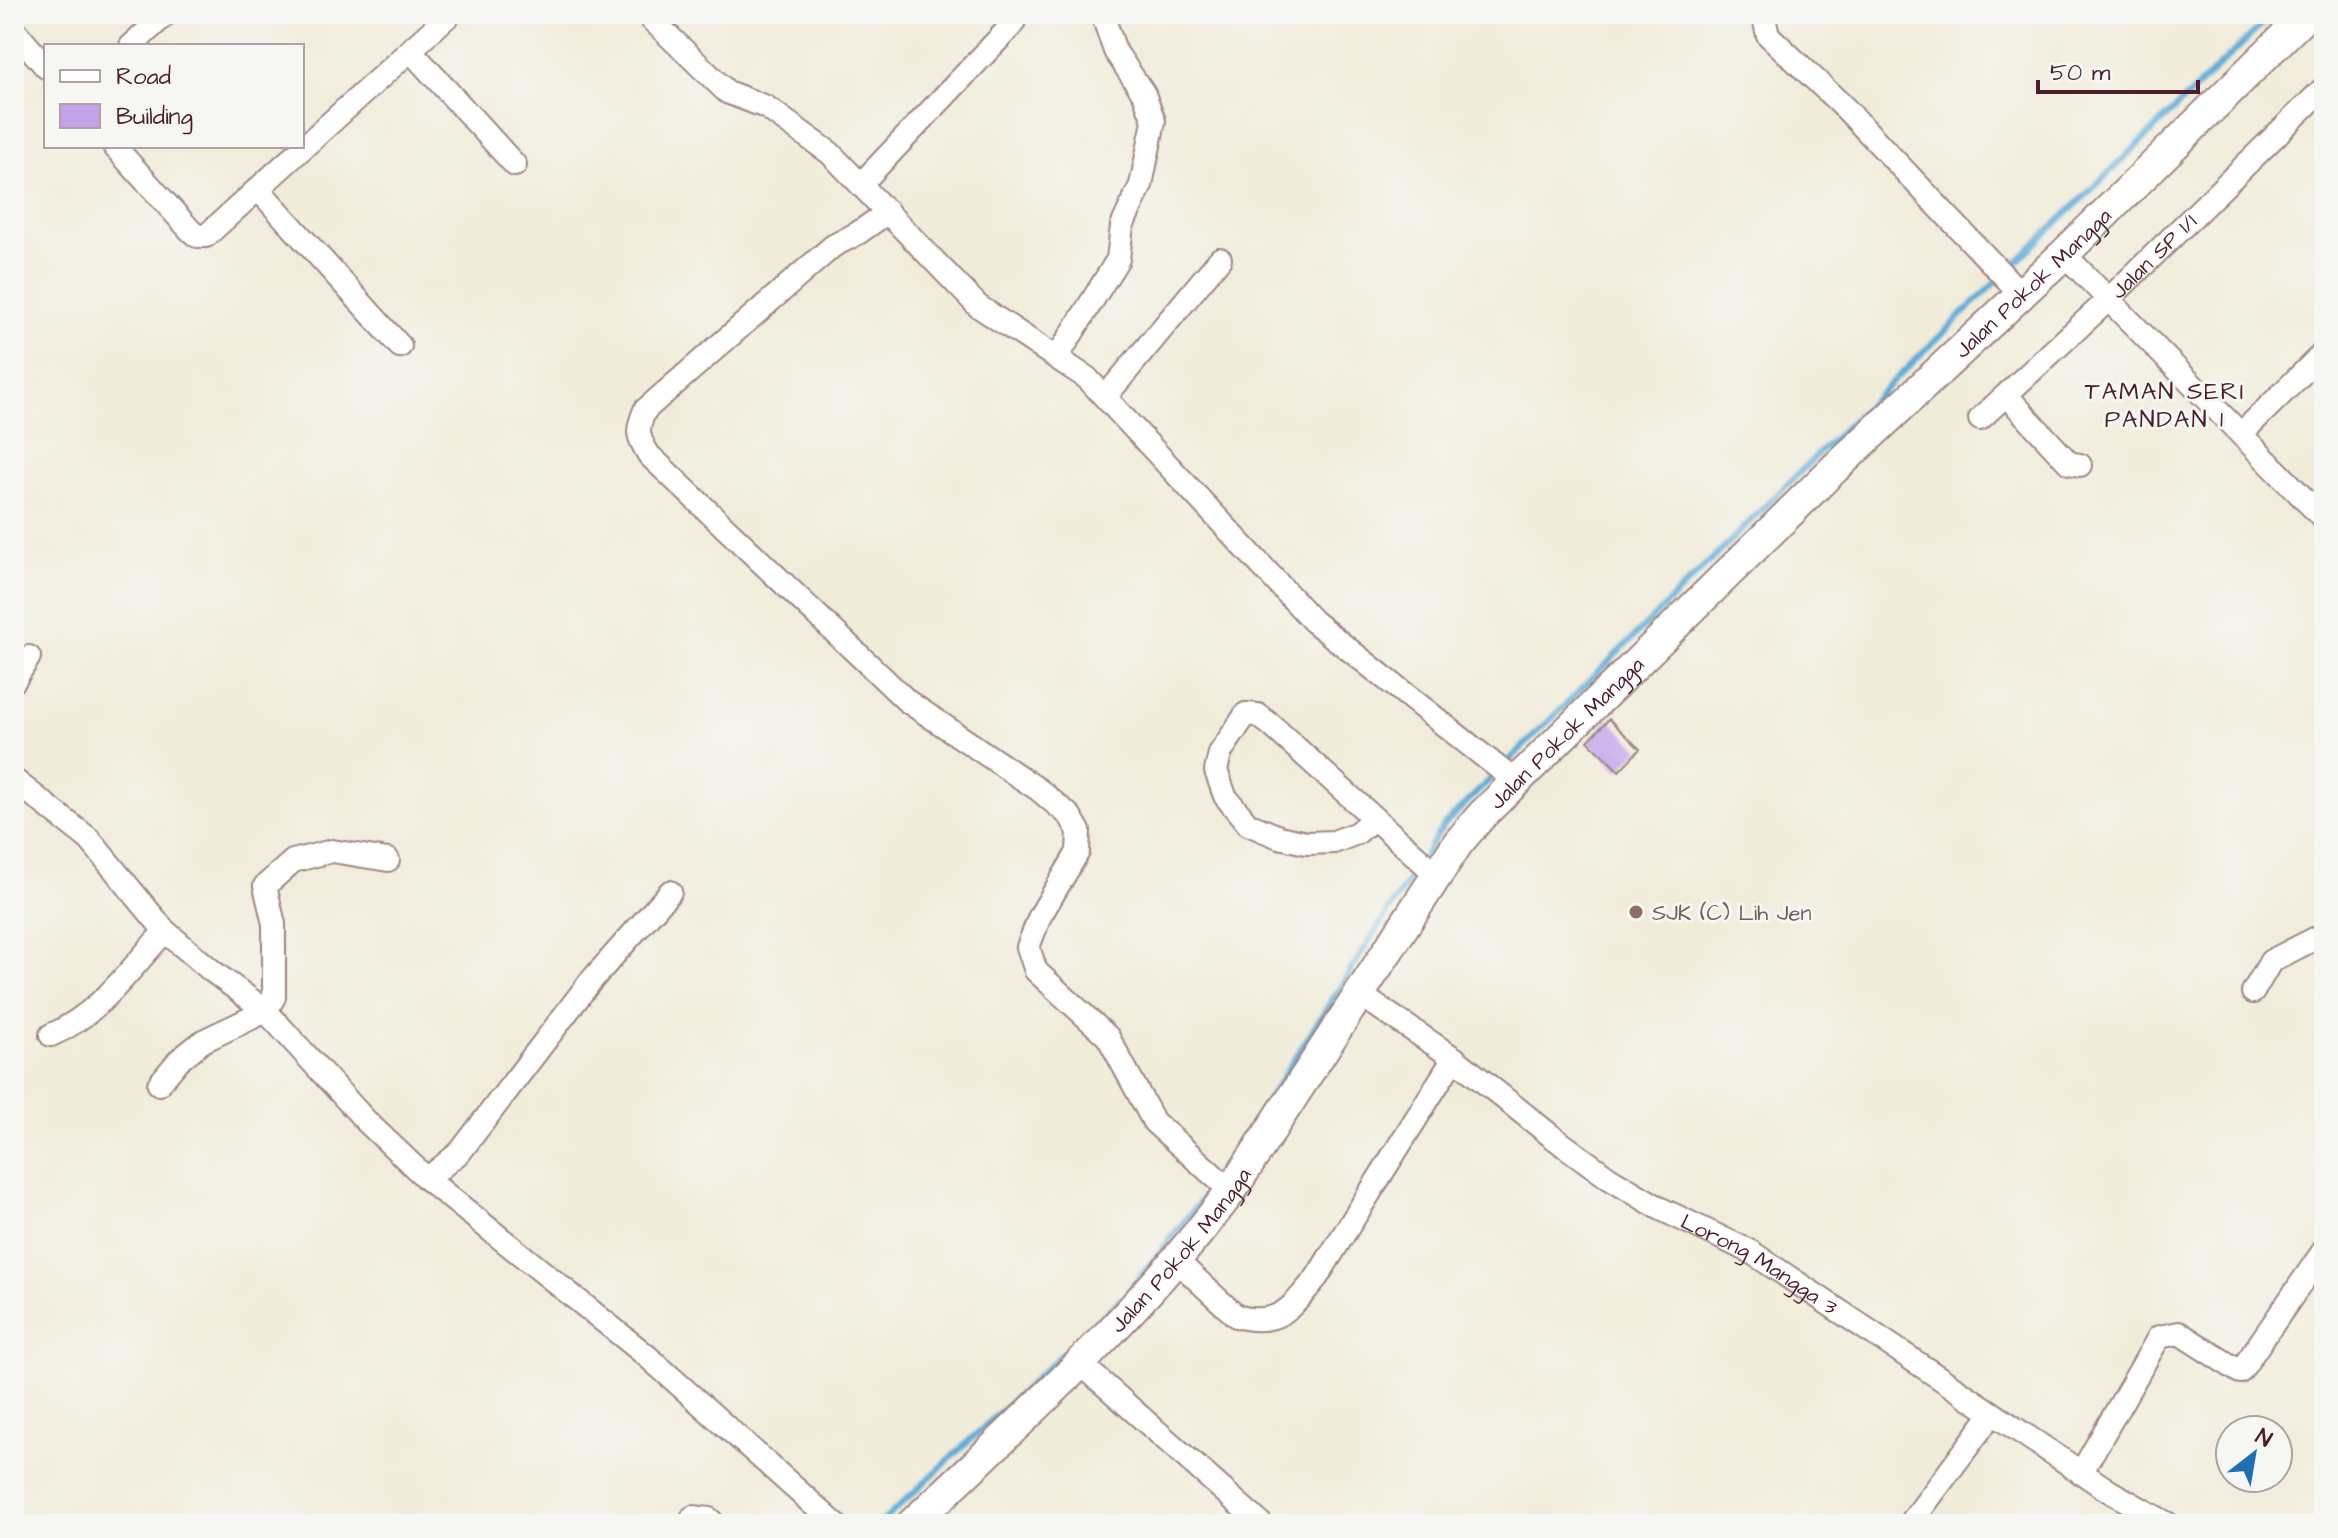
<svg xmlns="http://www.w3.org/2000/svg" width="2338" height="1538" font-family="'Architects Daughter',sans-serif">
  <rect width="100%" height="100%" fill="#f6f6f2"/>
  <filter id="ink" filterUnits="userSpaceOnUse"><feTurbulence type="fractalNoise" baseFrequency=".0125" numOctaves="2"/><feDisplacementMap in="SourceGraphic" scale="16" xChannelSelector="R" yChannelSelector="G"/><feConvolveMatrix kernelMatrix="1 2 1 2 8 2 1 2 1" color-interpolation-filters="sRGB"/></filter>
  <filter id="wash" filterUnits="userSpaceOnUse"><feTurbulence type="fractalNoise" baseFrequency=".006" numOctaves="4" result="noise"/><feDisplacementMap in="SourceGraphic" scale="32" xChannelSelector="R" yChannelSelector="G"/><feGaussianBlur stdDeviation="1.8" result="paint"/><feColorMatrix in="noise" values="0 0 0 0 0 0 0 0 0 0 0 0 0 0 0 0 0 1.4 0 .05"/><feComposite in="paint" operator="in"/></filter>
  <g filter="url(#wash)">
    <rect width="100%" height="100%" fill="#f1ecda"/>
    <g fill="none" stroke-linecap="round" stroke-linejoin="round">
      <!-- stream -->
      <g stroke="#5eaad7" stroke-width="6">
        <path d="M 1424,856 L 1443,826 L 1821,451 L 2273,14"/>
        <path d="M 1130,1289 L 1216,1182 L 1418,865"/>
        <path d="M 880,1524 L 1120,1300"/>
      </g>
    </g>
    <g id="blocks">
      <!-- building -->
      <path fill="#c3a2eb" d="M 1609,719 L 1640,749 L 1619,771 L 1588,741 Z"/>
    </g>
  </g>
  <g filter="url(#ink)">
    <use href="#blocks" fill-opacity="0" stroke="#9e8682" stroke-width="2"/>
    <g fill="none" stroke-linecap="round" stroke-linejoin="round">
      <defs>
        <g id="minor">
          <path d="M 646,14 L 727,92 L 766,107 L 830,153 L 978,306 L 1087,378 L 1313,621 L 1515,781"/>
          <path d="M 1763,14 L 1768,35 L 1846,109 L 2021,294"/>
          <path d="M 14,30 L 46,67"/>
          <path d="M 131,46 L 166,14"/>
          <path d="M 411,51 L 515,165"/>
          <path d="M 114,146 L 191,231 L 197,236 L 206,236 L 450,14"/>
          <path d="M 861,184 L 1012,25 L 1017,14"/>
          <path d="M 259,190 L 400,346"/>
          <path d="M 888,212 L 858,233 L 833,246 L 645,410 C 636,431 637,436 649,455 L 907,701 L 1039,790 L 1070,816 L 1079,831 L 1078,852 L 1040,916 L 1028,947 L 1036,971 L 1108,1037 L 1154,1122 L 1231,1191"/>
          <path d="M 2064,254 L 2324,519"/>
          <path d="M 1058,356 L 1118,259 L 1122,226 L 1141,185 L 1154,121 L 1144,94 L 1115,51 L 1105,22 L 1105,14"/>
          <path d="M 1106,396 L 1220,259"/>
          <path d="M 2007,396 L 2069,463 L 2080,465"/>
          <path id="s1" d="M 1980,419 L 2108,300 L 2324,88"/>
          <path d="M 2241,434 L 2324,352"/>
          <path d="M 14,681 L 29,657"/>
          <path d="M 14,780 L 89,839 L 165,931 L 212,971 L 266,1011 L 366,1121 L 427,1179 L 647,1356 L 835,1524"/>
          <path d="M 1374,818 L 1357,833 L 1334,842 L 1306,843 L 1279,837 L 1248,824 L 1225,796 L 1216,771 L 1220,753 L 1246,714 L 1258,715 L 1271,725 L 1437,875"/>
          <path d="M 2253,992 L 2271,961 L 2324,934"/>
          <path id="s2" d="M 1359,994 L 1454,1058 L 1550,1135 L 1609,1178 L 1661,1209 L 1751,1252 L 2109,1491 L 2168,1524"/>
          <path d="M 51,1035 C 99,1015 131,968 165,931"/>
          <path d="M 159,1084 L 179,1060 L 203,1041 L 266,1011 L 274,997 L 274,924 L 265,886 L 293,861 L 332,851 L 388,860"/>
          <path d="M 427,1179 L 460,1152 L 590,982 L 670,892"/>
          <path d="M 1177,1261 L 1236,1316 C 1279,1328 1292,1307 1317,1277 L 1454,1058"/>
          <path d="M 1081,1364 L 1261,1524"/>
          <path d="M 2081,1473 L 2159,1337 L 2179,1333 L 2240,1372 L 2324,1250"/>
          <path d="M 693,1517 L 709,1519 L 714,1524"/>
          <path d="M 1910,1524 L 1992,1414"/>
        </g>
        <g id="secondary">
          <path id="s3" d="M 912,1524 C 1025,1418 1138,1315 1231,1191 L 1458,843 L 1482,815 L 1834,469 L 2064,254 L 2307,14"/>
        </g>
      </defs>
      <!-- minor casing -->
      <use href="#minor" stroke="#9e8682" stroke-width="26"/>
      <!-- secondary casing -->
      <use href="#secondary" stroke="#9e8682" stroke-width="34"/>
      <!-- minor -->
      <use href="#minor" stroke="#fff" stroke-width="22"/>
      <!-- secondary -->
      <use href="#secondary" stroke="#fff" stroke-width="30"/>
    </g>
  </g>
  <!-- markers -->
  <circle fill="#8d6e63" stroke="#f6f6f2" stroke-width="3" cx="1636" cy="912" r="8"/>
  <g text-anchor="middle" stroke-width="6" stroke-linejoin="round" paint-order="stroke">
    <!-- street labels -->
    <g font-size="22" fill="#4a1f2b" stroke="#f6f6f2">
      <text dy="8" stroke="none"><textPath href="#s1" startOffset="238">Jalan SP 1/1</textPath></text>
      <text dy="8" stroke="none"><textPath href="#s3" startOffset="1680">Jalan Pokok Mangga</textPath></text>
      <text dy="8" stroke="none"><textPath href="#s3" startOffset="1032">Jalan Pokok Mangga</textPath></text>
      <text dy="8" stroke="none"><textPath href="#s3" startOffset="384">Jalan Pokok Mangga</textPath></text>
      <text dy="8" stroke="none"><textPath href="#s2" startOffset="484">Lorong Mangga 3</textPath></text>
    </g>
    <!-- education labels -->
    <g font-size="22" fill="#785e54" stroke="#f6f6f2" text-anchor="start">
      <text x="1652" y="920">SJK (C) Lih Jen</text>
    </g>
    <!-- neighbourhood labels -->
    <g font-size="24" letter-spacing="2" fill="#4a1f2b" stroke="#f6f6f2">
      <text x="2165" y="399">TAMAN SERI<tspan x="2165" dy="28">PANDAN 1</tspan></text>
    </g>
  </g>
  <!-- margin -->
  <rect width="2338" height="1538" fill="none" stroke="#f6f6f2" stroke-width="48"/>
  <!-- legend -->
  <rect x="44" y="44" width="260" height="104" fill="#f6f6f2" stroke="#b1a0a2" stroke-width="2"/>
  <rect x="60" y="70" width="40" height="12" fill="#ffffff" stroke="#b1a0a2" stroke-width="2"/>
  <text x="116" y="84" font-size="24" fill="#4a1f2b">Road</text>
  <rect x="60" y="104" width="40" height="24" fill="#c3a2eb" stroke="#b1a0a2" stroke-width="2"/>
  <text x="116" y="124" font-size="24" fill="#4a1f2b">Building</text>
  <!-- north arrow -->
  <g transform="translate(2254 1454) rotate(31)"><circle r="38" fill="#f6f6f2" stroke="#b1a0a2" stroke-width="2"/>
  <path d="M0-6L14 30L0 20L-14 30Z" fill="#1f6fb2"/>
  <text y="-12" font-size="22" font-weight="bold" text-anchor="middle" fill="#4a1f2b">N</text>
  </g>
  <!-- scale -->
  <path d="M2038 80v12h160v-12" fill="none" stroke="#4a1f2b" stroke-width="4"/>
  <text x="2050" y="80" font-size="24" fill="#4a1f2b" stroke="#f6f6f2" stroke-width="6" paint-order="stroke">50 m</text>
</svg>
